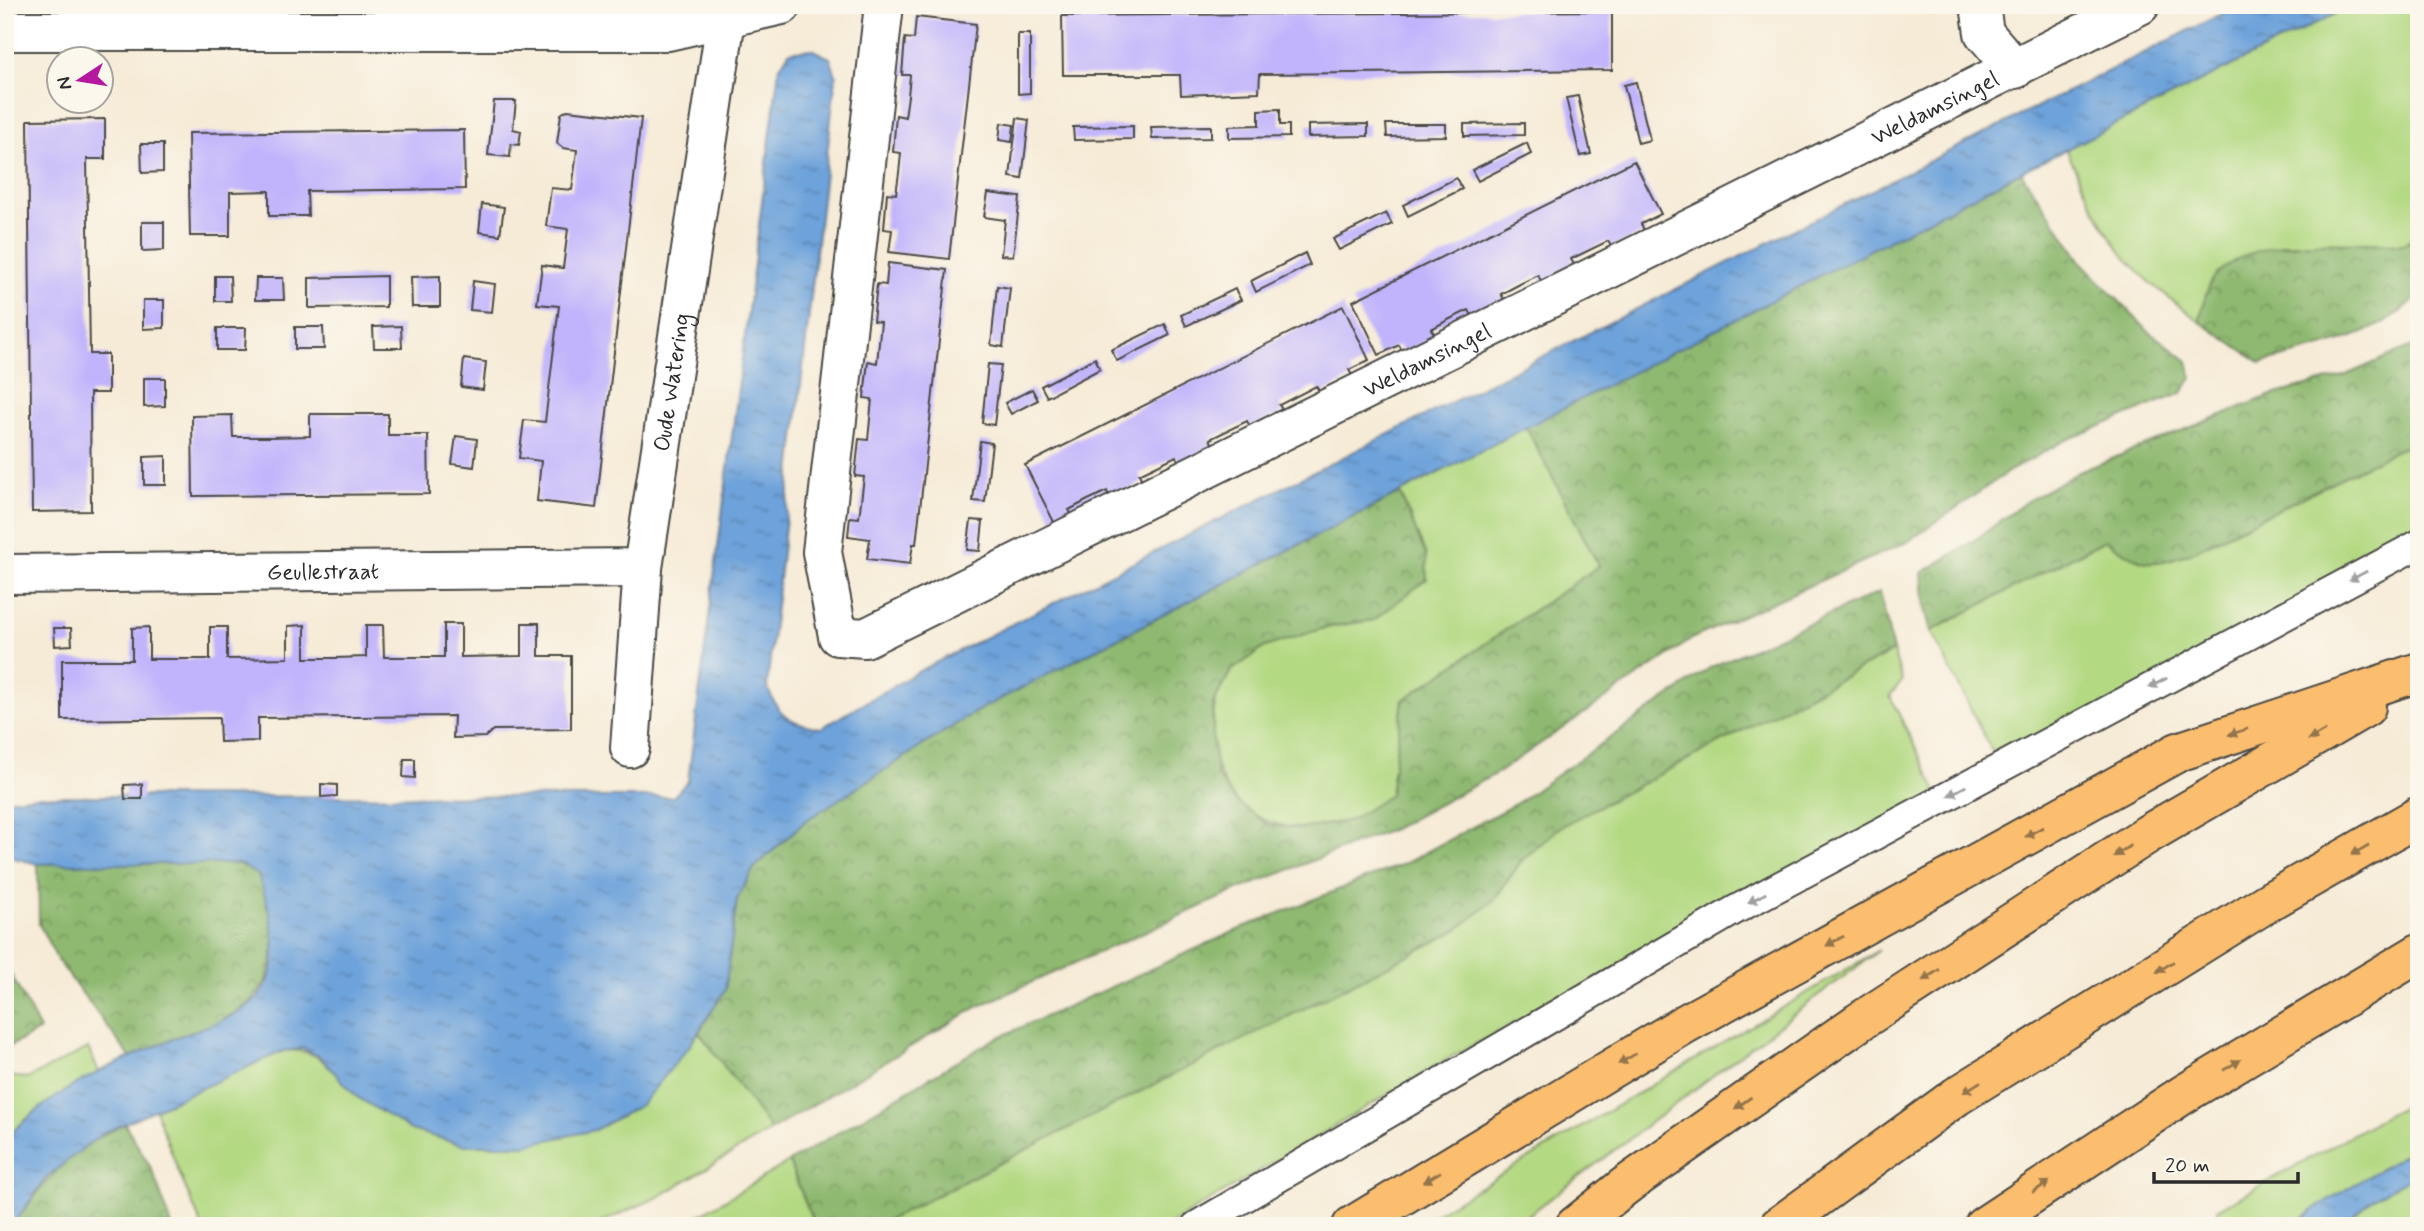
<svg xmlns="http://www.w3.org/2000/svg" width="2424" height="1231" font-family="Mynerve,sans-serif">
  <defs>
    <pattern id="forest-crowns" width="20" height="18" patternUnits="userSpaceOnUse" patternTransform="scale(1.75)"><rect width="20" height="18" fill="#8fb971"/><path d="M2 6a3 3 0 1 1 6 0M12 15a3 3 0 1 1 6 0" fill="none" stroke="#75975d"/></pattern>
    <pattern id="water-ripples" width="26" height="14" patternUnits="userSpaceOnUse" patternTransform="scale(1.75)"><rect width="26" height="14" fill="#6da2da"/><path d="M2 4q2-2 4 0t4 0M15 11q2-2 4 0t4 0" fill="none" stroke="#5a84b1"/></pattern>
  </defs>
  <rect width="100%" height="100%" fill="#fbf7ec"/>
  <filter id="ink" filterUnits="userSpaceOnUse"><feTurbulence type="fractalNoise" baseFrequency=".0143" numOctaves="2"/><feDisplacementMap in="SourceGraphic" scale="14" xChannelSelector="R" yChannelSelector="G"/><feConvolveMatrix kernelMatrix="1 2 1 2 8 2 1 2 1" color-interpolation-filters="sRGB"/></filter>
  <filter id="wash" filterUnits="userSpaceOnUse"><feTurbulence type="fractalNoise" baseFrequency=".00686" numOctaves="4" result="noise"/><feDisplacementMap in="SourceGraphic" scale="28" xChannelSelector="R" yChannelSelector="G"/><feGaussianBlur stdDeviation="1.57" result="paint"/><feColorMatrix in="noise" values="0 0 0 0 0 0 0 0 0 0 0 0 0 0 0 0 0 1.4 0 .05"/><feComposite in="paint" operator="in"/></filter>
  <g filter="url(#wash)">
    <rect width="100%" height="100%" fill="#f6ebd7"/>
    <!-- grass -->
    <g fill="#b4d983" stroke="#708257" stroke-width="2">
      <path d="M 2352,5 L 2419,5 L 2419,235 L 2404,244 L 2283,244 L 2212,281 L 2199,321 C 2173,300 2143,280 2122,253 C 2098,222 2083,184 2066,149 Z"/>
      <path d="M 1526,427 L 1599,566 L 1403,700 L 1390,795 C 1378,803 1364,816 1350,821 C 1282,842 1214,815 1213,737 C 1213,713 1214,692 1230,672 C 1259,637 1331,626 1373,620 L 1426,555 L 1400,493 Z"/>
      <path d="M 2419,439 L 2419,542 L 1998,763 L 1931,631 L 2105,540 C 2143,565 2148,568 2192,552 Z"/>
      <path d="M 1893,651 L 1902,680 L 1890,696 L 1939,796 L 1449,1058 L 1167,1226 L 876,1226 L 1454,932 L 1494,900 L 1522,860 L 1560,827 Z"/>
      <path d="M 1879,950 L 1514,1226 L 1415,1226 Z"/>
      <path d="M 699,1032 L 771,1130 L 658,1197 L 593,1226 L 202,1226 L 180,1175 L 155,1109 L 283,1051 C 322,1047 332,1071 357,1097 L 688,1048 Z"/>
      <path d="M 88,1048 L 99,1072 C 64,1092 33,1109 5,1140 L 5,1076 L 29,1078 Z"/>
      <path d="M 2419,1097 L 2419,1146 L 2318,1206 L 2295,1226 L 2225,1226 L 2217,1210 Z"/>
      <path d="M 789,1162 L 815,1226 L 681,1226 Z"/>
      <path d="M 2419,1173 L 2419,1226 L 2341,1226 L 2375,1197 Z"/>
    </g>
    <!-- forest -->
    <g fill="url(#forest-crowns)" stroke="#5d724e" stroke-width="2">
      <path d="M 2021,172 L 2083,264 L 2147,330 L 2188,361 L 2192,378 L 2182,393 L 2064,441 L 2008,472 L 1909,541 L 1695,637 L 1499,772 L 1393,829 L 1235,891 L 977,1007 L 771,1130 L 699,1032 L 725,990 L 737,899 L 754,868 L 805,821 L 975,712 L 1400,493 L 1426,555 L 1427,579 L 1374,620 L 1327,627 L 1265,647 L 1231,671 L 1213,703 L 1213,742 L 1218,777 L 1236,801 L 1269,825 L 1301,829 L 1351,820 L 1390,795 L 1403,700 L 1599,566 L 1526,427 Z"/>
      <path d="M 2419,235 L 2419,295 C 2380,337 2315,349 2261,363 L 2199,321 C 2203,309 2205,289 2213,279 C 2250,231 2349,244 2404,244 Z"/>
      <path d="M 2419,343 L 2419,439 L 2192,552 C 2145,569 2145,565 2105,540 L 1931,631 L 1925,609 L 1922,573 L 1979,537 L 2027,501 L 2079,472 L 2269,396 L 2344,376 Z"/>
      <path d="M 1880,592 L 1893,651 L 1560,827 L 1522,860 L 1494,900 L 1454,932 L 876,1226 L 815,1226 L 789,1162 L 993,1040 L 1249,925 L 1408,862 L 1517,803 L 1711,667 Z"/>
      <path d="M 38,864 L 239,864 L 258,874 C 306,1010 234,1015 130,1057 L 58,961 L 39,924 Z"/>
      <path d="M 5,963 L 40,1030 L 5,1049 Z"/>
      <path d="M 125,1124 L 152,1170 L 172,1226 L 12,1226 C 45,1181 72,1146 125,1124 Z"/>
    </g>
    <!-- water -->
    <g fill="url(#water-ripples)" stroke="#4c6682" stroke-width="2">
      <path d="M 2239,5 L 2352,5 L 2021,172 L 975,712 L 917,749 L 805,821 L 754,868 L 737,899 L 725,990 L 688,1048 L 641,1105 L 595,1130 L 524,1145 L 463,1145 L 411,1130 L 357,1097 L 319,1056 L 303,1049 L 283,1051 L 103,1133 L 48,1176 L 12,1226 L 5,1226 L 5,1140 C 51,1089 115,1063 177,1037 C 203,1027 238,1018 258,997 C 287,966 270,909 258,875 L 239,864 L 38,864 L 5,856 L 5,800 L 37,796 L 673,797 L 688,781 L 779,68 L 789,52 L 811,49 L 830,58 L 836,75 L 767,686 C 778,716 789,723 821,728 L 923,669 Z"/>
      <path d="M 2419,1146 L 2419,1173 L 2375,1197 L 2341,1226 L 2295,1226 L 2318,1206 Z"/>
    </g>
    <g id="blocks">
      <!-- building -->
      <g fill="#c1b4fc">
        <path d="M 1612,11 L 1612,70 L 1260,74 L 1259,92 L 1181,95 L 1180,75 L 1063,75 L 1062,16 Z"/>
        <path d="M 916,17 L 976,24 L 949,259 L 889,252 L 892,230 L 884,229 L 887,193 L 896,194 L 899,173 L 901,153 L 893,152 L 896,115 L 905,117 L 908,96 L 910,75 L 902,75 L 905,38 L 914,39 Z"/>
        <path d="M 1018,34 L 1030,34 L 1030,93 L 1018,94 Z"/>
        <path d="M 1636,82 L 1650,140 L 1638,143 L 1624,85 Z"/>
        <path d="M 1578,96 L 1591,154 L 1580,156 L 1566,98 Z"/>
        <path d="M 494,101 L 516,101 L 513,129 L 521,131 L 519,145 L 511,144 L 510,157 L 488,155 Z"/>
        <path d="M 1280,109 L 1280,125 L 1289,125 L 1289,137 L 1229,138 L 1229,126 L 1259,125 L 1259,110 Z"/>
        <path d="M 567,110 L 641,118 L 596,508 L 537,501 L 541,461 L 519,458 L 524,420 L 545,422 L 559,306 L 537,304 L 542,265 L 563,268 L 568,229 L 546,226 L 551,188 L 572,190 L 577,150 L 563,148 L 557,143 L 561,114 Z"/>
        <path d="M 1017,118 L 1029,120 L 1022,179 L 1010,177 Z"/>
        <path d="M 105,119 L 105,159 L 87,159 L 90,354 L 108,354 L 108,393 L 90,393 L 91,511 L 32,512 L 28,120 Z"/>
        <path d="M 1001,123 L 1014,125 L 1012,142 L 999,140 Z"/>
        <path d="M 1524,123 L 1524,135 L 1464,136 L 1464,124 Z"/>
        <path d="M 1368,124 L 1368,136 L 1308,137 L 1308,125 Z"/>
        <path d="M 1386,124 L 1446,124 L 1446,136 L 1387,137 Z"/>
        <path d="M 1133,126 L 1133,139 L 1074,140 L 1073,127 Z"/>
        <path d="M 1211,126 L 1211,138 L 1152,139 L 1151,127 Z"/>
        <path d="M 464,130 L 465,189 L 307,191 L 308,216 L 269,216 L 269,191 L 230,192 L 230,236 L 190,236 L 188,133 Z"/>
        <path d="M 1527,143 L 1531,154 L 1478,181 L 1472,170 Z"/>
        <path d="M 141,144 L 163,144 L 163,172 L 142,173 Z"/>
        <path d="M 1634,161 L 1661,214 L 1641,224 L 1645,232 L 1612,248 L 1608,241 L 1571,259 L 1575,267 L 1542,283 L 1538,275 L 1520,284 L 1501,294 L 1505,301 L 1473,318 L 1469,310 L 1450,319 L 1431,329 L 1436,336 L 1403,352 L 1399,345 L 1379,355 L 1353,301 Z"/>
        <path d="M 1456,178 L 1462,189 L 1408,216 L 1403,205 Z"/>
        <path d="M 988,193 L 1020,197 L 1013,256 L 1001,255 L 1005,220 L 984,217 Z"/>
        <path d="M 482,204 L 504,207 L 500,235 L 479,232 Z"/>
        <path d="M 1386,213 L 1392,224 L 1339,250 L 1333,239 Z"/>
        <path d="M 142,222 L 164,222 L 164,250 L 142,251 Z"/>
        <path d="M 1305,253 L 1310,265 L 1256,292 L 1251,281 Z"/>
        <path d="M 888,263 L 947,270 L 916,544 L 913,544 L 910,564 L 867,559 L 870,539 L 848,536 L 850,517 L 859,518 L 864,477 L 855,476 L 859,439 L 868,440 L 872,399 L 864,398 L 868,361 L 877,363 L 881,322 L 873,321 L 875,303 L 877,284 L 886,285 Z"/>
        <path d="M 215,276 L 230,276 L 231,301 L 215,301 Z"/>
        <path d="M 386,276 L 386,307 L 309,308 L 309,278 Z"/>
        <path d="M 440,276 L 440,307 L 412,307 L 411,277 Z"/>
        <path d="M 256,278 L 283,278 L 284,300 L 255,300 Z"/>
        <path d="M 473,281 L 495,284 L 492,312 L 470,310 Z"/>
        <path d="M 997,286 L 1010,288 L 1003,347 L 991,345 Z"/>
        <path d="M 1235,289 L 1241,300 L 1186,326 L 1181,315 Z"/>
        <path d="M 143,300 L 164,300 L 164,328 L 143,329 Z"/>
        <path d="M 1343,306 L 1369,360 L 1349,370 L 1353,377 L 1321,394 L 1316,386 L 1279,405 L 1284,412 L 1251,428 L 1247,421 L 1210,439 L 1214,447 L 1180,464 L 1176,456 L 1139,474 L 1143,482 L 1110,499 L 1107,491 L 1088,500 L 1069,510 L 1073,517 L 1056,526 L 1025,465 Z"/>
        <path d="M 1165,324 L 1170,335 L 1117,361 L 1111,350 Z"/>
        <path d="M 401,326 L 402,348 L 374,348 L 373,327 Z"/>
        <path d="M 295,327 L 323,327 L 324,349 L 295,349 Z"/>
        <path d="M 217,328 L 246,328 L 245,350 L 217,350 Z"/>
        <path d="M 1095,358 L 1100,369 L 1047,397 L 1041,386 Z"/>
        <path d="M 464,359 L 486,362 L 483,390 L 461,387 Z"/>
        <path d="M 988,364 L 1001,365 L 994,425 L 982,423 Z"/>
        <path d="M 144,378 L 165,378 L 165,406 L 144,407 Z"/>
        <path d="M 1032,389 L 1038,400 L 1011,414 L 1005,403 Z"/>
        <path d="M 310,414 L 388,414 L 388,435 L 428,435 L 429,494 L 193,496 L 192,416 L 232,415 L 233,437 L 271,437 L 310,436 Z"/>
        <path d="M 456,436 L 477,439 L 474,467 L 452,464 Z"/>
        <path d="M 980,441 L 992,443 L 985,502 L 973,501 Z"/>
        <path d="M 166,456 L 166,485 L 144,485 L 144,457 Z"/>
        <path d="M 971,520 L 983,521 L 980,551 L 967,550 Z"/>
        <path d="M 522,623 L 539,623 L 539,656 L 571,656 L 571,729 L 493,730 L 485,737 L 453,738 L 454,716 L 258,718 L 258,741 L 220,742 L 219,718 L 62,720 L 62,660 L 132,660 L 132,628 L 149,627 L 149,659 L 210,659 L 210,627 L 227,627 L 227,659 L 288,658 L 288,626 L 305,625 L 305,658 L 335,658 L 366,657 L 366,625 L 383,625 L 384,657 L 444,657 L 444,624 L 461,624 L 461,657 L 522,656 Z"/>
        <path d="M 54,628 L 71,628 L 72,645 L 55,646 Z"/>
        <path d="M 404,759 L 415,759 L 415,778 L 403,777 Z"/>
        <path d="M 142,784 L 142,799 L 125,799 L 124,785 Z"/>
        <path d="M 321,784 L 337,785 L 337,796 L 321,797 Z"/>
      </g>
    </g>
  </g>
  <g filter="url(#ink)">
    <use href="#blocks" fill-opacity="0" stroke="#494845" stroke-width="2"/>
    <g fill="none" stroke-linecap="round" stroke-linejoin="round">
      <defs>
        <path id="service" d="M 1196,1226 L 1735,910 L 2419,544"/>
        <g id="pedestrian">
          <path id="s1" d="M 838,636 L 865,638 L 1726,211"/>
          <path d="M 630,748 L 643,568"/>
        </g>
        <g id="minor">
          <path d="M 1980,5 L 1984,33 L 2015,69"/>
          <path d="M 5,31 L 668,31 L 782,5"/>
          <path id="s2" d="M 1726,211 L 2140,5"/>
          <path id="s3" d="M 5,574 L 643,568 L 726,19"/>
          <path d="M 838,636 L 822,552 L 884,5"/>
        </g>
        <g id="motorway">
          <path d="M 1352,1226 L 1685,1024 L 2178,752 L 2419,672"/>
          <path d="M 1575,1226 L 1625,1186 L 1859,1022 L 2148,834 L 2366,707"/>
          <path d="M 1779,1226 L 1957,1096 L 2270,901 L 2419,816"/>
          <path d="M 1984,1226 L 2184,1094 L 2419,953"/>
        </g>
      </defs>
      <!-- service casing -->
      <use href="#service" stroke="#494845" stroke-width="32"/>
      <!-- pedestrian casing -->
      <use href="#pedestrian" stroke="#494845" stroke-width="42"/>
      <!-- minor casing -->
      <use href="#minor" stroke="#494845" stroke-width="42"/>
      <!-- motorway casing -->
      <use href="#motorway" stroke="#494845" stroke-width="42"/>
      <!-- service -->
      <use href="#service" stroke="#fff" stroke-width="28"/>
      <!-- pedestrian -->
      <use href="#pedestrian" stroke="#fff" stroke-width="38"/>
      <!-- minor -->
      <use href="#minor" stroke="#fff" stroke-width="38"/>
      <!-- motorway -->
      <use href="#motorway" stroke="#fbbd6e" stroke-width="38"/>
    </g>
    <!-- one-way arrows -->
    <defs><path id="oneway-solid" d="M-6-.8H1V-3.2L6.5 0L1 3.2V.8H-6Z" transform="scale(1.75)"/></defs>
    <g fill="#a0a0a0">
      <use href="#oneway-solid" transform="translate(2358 576) rotate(152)"/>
      <use href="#oneway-solid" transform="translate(2158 683) rotate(152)"/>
      <use href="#oneway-solid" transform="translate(1957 791) rotate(152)"/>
      <use href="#oneway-solid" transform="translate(1757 898) rotate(152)"/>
    </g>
    <g fill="#93744c">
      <use href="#oneway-solid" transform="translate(2238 732) rotate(162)"/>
      <use href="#oneway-solid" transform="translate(2317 735) rotate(150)"/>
      <use href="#oneway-solid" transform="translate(2034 832) rotate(151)"/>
      <use href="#oneway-solid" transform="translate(2360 850) rotate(150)"/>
      <use href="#oneway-solid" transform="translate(2122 851) rotate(147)"/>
      <use href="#oneway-solid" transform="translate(1835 941) rotate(151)"/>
      <use href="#oneway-solid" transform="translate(2165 967) rotate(148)"/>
      <use href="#oneway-solid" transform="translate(1931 975) rotate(147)"/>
      <use href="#oneway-solid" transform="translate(1627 1059) rotate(149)"/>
      <use href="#oneway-solid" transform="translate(2232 1065) rotate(-31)"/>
      <use href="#oneway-solid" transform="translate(1972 1087) rotate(148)"/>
      <use href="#oneway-solid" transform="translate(1743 1103) rotate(145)"/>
      <use href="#oneway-solid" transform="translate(1432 1177) rotate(149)"/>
      <use href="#oneway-solid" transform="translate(2041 1187) rotate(-33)"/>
    </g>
  </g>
  <g text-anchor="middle" stroke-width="5" stroke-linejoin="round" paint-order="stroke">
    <!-- street labels -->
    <g font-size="23" fill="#2b2b2b" stroke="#fbf7ec">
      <text dy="8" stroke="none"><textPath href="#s2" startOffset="233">Weldamsingel</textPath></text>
      <text dy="8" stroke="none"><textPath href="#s1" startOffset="654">Weldamsingel</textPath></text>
      <text dy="8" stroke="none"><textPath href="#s3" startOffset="826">Oude Watering</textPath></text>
      <text dy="8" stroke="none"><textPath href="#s3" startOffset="318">Geullestraat</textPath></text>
    </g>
  </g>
  <!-- margin -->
  <rect width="2424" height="1231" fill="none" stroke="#fbf7ec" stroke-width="28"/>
  <!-- north arrow -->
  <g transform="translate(80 80) rotate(258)"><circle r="33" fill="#fbf7ec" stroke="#a8a59f" stroke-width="2"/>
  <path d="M0-5L12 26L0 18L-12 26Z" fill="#b5179e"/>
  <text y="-10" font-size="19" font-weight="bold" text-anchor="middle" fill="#2b2b2b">N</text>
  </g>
  <!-- scale -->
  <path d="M2154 1172v10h144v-10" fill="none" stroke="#2b2b2b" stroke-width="3.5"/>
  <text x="2165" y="1172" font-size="21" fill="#2b2b2b" stroke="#fbf7ec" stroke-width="5" paint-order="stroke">20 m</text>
</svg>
